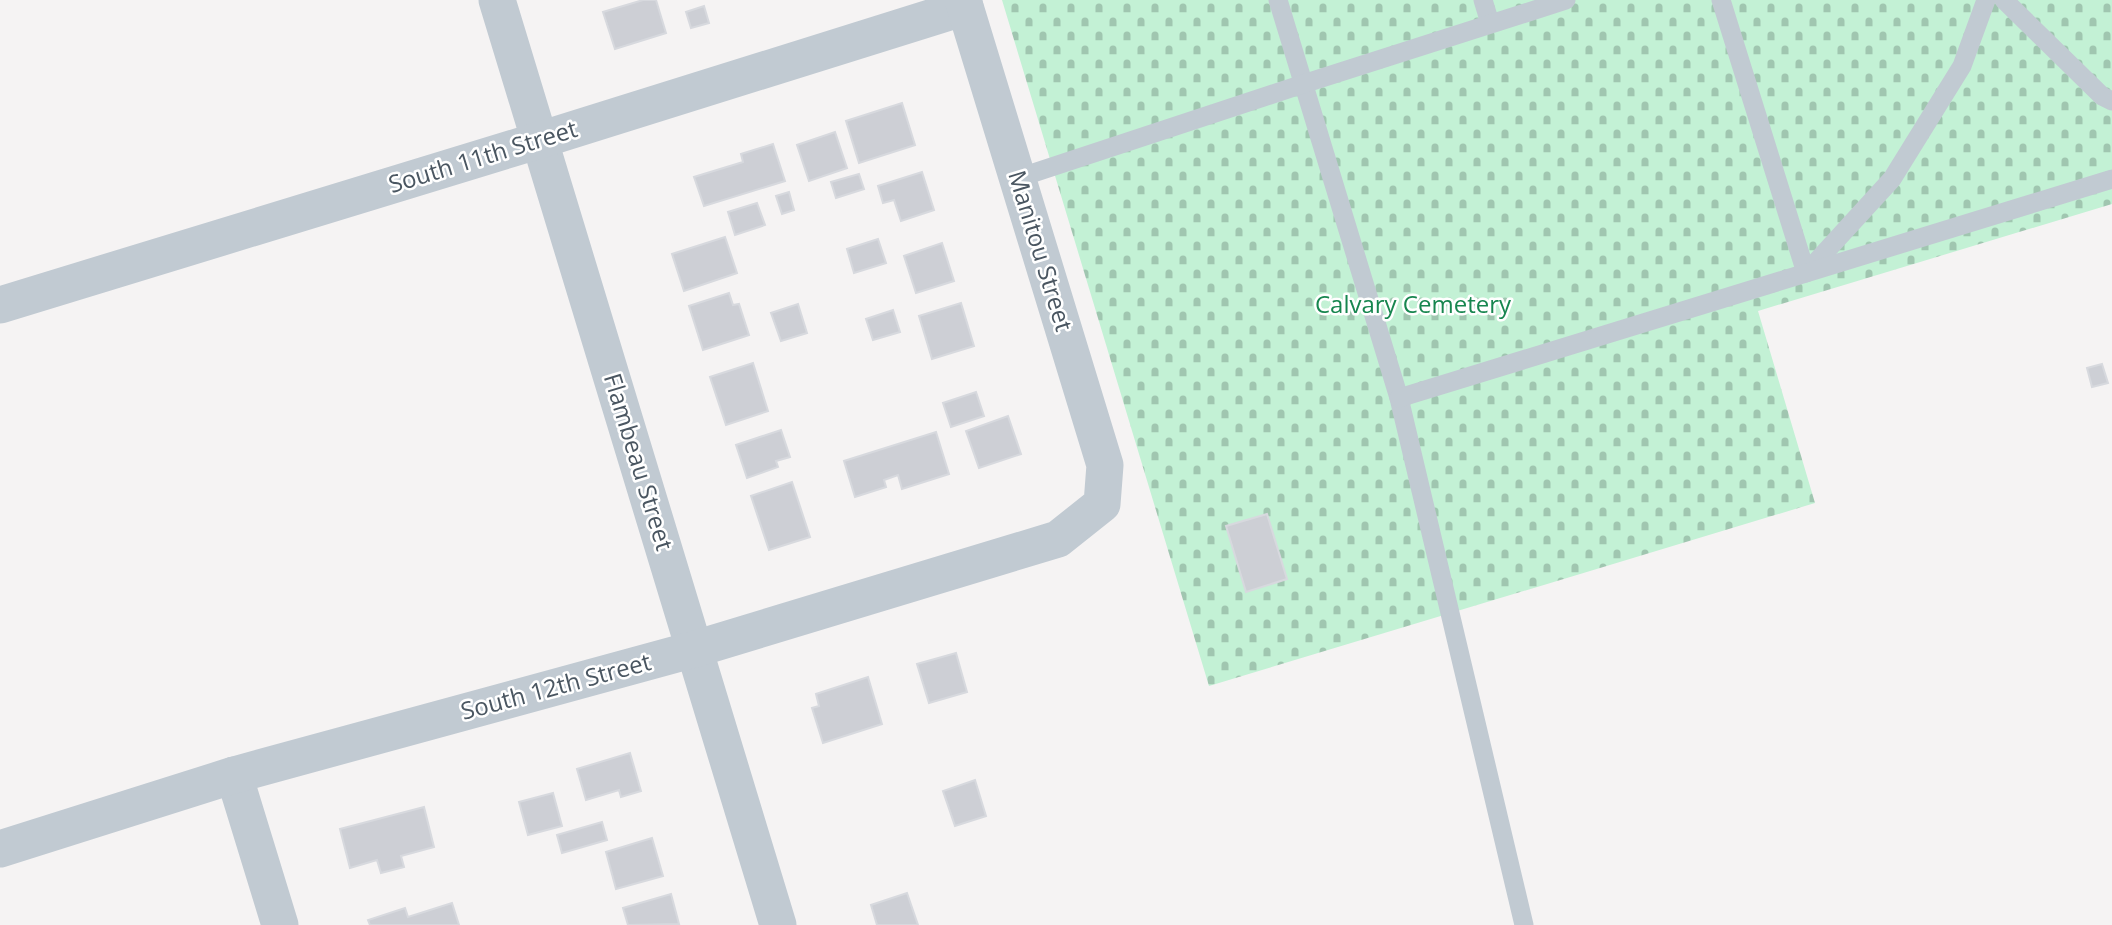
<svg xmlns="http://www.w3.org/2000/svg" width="2112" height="925" font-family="'Open Sans',sans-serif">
  <defs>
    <pattern id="cemetery-stones" width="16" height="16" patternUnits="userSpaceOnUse" patternTransform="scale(1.75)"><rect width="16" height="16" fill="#c3f1d5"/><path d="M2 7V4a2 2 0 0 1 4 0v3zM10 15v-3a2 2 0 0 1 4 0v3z" fill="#a0c6b0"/></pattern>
  </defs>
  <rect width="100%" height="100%" fill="#f5f3f3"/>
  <!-- cemetery -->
  <path fill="url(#cemetery-stones)" d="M 1002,0 L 2112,0 L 2112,204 L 1758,311 L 1815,503 L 1209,686 Z"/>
  <!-- building -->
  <g fill="#cdcfd5" stroke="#d7d9de" stroke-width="2">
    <path d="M 643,0 L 656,0 L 666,33 L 615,49 L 603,12 Z"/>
    <path d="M 704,6 L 709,23 L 691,28 L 686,12 Z"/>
    <path d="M 902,103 L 915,145 L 859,163 L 846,121 Z"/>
    <path d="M 835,132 L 847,168 L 809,181 L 797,145 Z"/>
    <path d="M 773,144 L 785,181 L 704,206 L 694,177 L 743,162 L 741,154 Z"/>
    <path d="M 922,172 L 934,210 L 901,221 L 894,200 L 883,203 L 878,186 Z"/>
    <path d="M 859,174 L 864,189 L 836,198 L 831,182 Z"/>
    <path d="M 789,192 L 794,210 L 782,214 L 776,196 Z"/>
    <path d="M 757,203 L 765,225 L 735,235 L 728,212 Z"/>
    <path d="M 725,237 L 737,273 L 684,291 L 672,254 Z"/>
    <path d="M 878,239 L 886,263 L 854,273 L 847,249 Z"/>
    <path d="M 942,243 L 954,281 L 916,293 L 904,256 Z"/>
    <path d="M 729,293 L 733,305 L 739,304 L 749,335 L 703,350 L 689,306 Z"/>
    <path d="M 961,303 L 974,346 L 932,359 L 919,316 Z"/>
    <path d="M 798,304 L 807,333 L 781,341 L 771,313 Z"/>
    <path d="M 893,310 L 900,332 L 873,340 L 866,319 Z"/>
    <path d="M 753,363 L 768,411 L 726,425 L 710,377 Z"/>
    <path d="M 2102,364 L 2108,383 L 2092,387 L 2087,368 Z"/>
    <path d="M 976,392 L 984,416 L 951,427 L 943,403 Z"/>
    <path d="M 1008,416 L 1021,454 L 979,468 L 966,431 Z"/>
    <path d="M 781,430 L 790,457 L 776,461 L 778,467 L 747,478 L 736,445 Z"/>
    <path d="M 936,432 L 949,474 L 902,489 L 898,475 L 884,480 L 886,487 L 855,497 L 844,461 Z"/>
    <path d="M 792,482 L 810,537 L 769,550 L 751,496 Z"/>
    <path d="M 1267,514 L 1287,579 L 1246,592 L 1226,526 Z"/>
    <path d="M 956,653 L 967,692 L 929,703 L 917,664 Z"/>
    <path d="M 868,677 L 882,724 L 823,743 L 812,708 L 819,706 L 816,694 Z"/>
    <path d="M 630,753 L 641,791 L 621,797 L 619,790 L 586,800 L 577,769 Z"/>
    <path d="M 975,780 L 986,816 L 955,826 L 943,791 Z"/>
    <path d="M 553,793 L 562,826 L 528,835 L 519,802 Z"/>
    <path d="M 424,807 L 434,847 L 401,856 L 404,867 L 381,873 L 377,860 L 350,868 L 340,829 Z"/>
    <path d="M 602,822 L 607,840 L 562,853 L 557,835 Z"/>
    <path d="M 652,838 L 663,876 L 616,889 L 606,852 Z"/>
    <path d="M 907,893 L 918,925 L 877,925 L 871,905 Z"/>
    <path d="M 671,894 L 679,924 L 628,925 L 623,908 Z"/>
    <path d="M 452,903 L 459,925 L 370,925 L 368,920 L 405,908 L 408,917 Z"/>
  </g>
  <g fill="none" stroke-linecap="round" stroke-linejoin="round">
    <!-- service -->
    <g stroke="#c1cad2" stroke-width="19">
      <path d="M 1278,0 L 1399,398 L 1524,925"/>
      <path d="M 1483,0 L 1490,23"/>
      <path d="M 1721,0 L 1806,273 L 1892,179 L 1962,66 L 1986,0"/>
      <path d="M 2004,0 L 2102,96 L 2112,101"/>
      <path d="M 1018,178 L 1303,84 L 1566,0"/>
      <path d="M 1399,398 L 2112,179"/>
    </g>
    <!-- minor -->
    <g stroke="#c1cad2" stroke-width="37">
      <path d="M 497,0 L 778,925"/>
      <path d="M 0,305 L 540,140 L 965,7"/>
      <path d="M 234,775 L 280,925"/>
      <path d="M 0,849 L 234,775 L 695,649 L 1058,539 L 1102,504 L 1105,465 L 963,0"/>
    </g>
  </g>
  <g text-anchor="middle" stroke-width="5" stroke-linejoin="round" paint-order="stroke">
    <!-- street labels -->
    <g font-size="24" fill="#4a5661" stroke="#fff">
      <text transform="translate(483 157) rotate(-17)" y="8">South 11th Street</text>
      <text transform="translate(1040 251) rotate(73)" y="8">Manitou Street</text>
      <text transform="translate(638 462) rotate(73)" y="8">Flambeau Street</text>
      <text transform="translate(556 687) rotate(-15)" y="8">South 12th Street</text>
    </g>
    <!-- park labels -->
    <g font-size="24" fill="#17864f" stroke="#fff">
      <text x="1413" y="313">Calvary Cemetery</text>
    </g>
  </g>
</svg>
